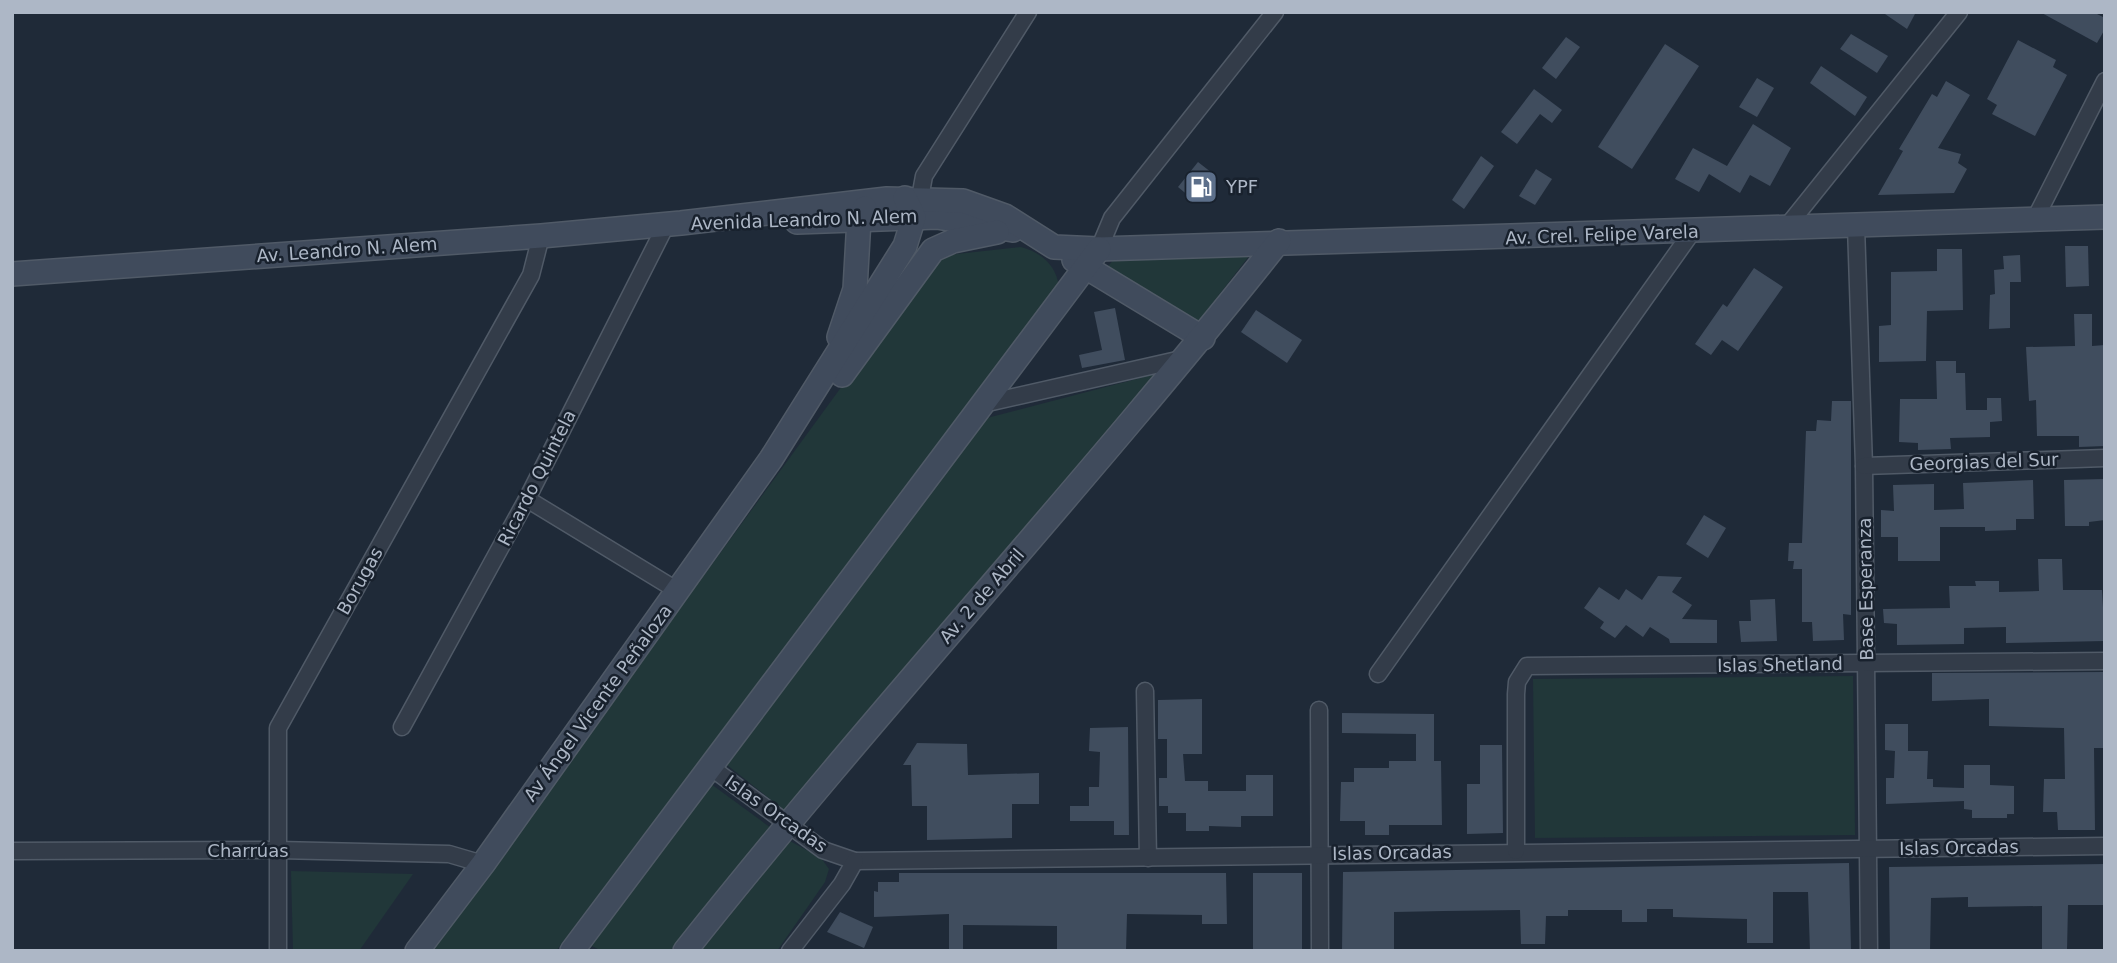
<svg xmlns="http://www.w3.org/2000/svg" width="2117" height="963" font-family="'DejaVu Sans',sans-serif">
  <rect width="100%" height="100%" fill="#1f2a38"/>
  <!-- green -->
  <g fill="#213739">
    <path d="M 1021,247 C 1042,253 1056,265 1059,287 L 556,951 L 430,951 L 931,264 L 948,255 Z"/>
    <path d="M 1249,256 L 1198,322 L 1104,271 L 1115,258 Z"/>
    <path d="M 1167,371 L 784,810 L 727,765 L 987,418 Z"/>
    <path d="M 1853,676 L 1855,835 L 1535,838 L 1533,679 Z"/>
    <path d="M 711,784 L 771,828 L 670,951 L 602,951 L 590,945 Z"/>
    <path d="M 790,841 L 821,858 L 829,869 L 825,882 L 777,951 L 701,951 Z"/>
    <path d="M 291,871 L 413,874 L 359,951 L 293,951 Z"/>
  </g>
  <!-- building -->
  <g fill="#404d5e">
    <path d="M 1882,12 L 1916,12 L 1907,29 Z"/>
    <path d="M 2040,12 L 2093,12 L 2105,18 L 2105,29 L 2097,43 Z"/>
    <path d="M 1851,34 L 1888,56 L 1877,73 L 1840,49 Z"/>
    <path d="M 1566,37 L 1580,47 L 1556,79 L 1542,68 Z"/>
    <path d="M 2018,40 L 2056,60 L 2053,67 L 2067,75 L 2035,136 L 1992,114 L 1997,105 L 1987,99 Z"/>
    <path d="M 1665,44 L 1699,66 L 1632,169 L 1598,147 Z"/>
    <path d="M 1821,66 L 1867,97 L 1855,116 L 1810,83 Z"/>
    <path d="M 1757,78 L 1774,88 L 1757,117 L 1739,107 Z"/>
    <path d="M 1946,81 L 1970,95 L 1938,148 L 1961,154 L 1958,163 L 1967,169 L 1954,193 L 1878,195 L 1903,151 L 1899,149 L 1932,94 L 1937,97 Z"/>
    <path d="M 1534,89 L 1562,110 L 1552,123 L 1540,114 L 1517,144 L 1501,132 Z"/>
    <path d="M 1753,124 L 1791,148 L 1770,186 L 1750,175 L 1740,193 L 1709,174 L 1699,192 L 1675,179 L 1693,148 L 1727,166 Z"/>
    <path d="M 1481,156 L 1494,166 L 1464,209 L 1452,200 Z"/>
    <path d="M 1198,162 L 1216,176 L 1196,202 L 1178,187 Z"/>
    <path d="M 1536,169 L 1552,179 L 1535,205 L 1519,196 Z"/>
    <path d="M 2065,246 L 2088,246 L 2089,286 L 2066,287 Z"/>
    <path d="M 1937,249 L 1962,249 L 1963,310 L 1927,311 L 1926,361 L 1879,362 L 1879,326 L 1891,325 L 1891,272 L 1937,271 Z"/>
    <path d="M 2020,255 L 2021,282 L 2010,282 L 2010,328 L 1989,329 L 1990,295 L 1995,294 L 1994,270 L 2004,269 L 2003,256 Z"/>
    <path d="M 1754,268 L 1783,287 L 1738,351 L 1722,340 L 1711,355 L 1695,344 L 1723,304 L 1727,307 Z"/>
    <path d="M 1115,308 L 1125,360 L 1082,368 L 1079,355 L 1102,350 L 1094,312 Z"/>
    <path d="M 1256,310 L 1302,340 L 1287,363 L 1241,332 Z"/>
    <path d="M 2074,314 L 2092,314 L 2092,346 L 2105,345 L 2105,446 L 2079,447 L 2079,436 L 2037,436 L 2036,400 L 2029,401 L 2026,347 L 2075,346 Z"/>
    <path d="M 1936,361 L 1956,361 L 1956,373 L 1965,373 L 1966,410 L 1987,410 L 1987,398 L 2001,398 L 2002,421 L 1990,422 L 1990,437 L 1950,438 L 1951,449 L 1918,450 L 1918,443 L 1899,442 L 1900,399 L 1937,399 Z"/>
    <path d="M 1832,401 L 1851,401 L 1851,615 L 1843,614 L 1844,640 L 1813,641 L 1812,622 L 1802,622 L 1802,569 L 1793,569 L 1794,561 L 1788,561 L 1789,543 L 1802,543 L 1806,431 L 1816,431 L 1817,420 L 1831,421 Z"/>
    <path d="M 2105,479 L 2105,520 L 2089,522 L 2089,526 L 2065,526 L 2064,480 Z"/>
    <path d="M 2033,480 L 2034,519 L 2016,519 L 2016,530 L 1985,531 L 1985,527 L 1940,527 L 1940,561 L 1898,561 L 1898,537 L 1881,537 L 1881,510 L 1894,511 L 1893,485 L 1934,484 L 1934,510 L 1964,509 L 1963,483 Z"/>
    <path d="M 1704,515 L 1726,528 L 1708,558 L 1686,544 Z"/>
    <path d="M 2038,559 L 2062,559 L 2063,590 L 2102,590 L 2105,641 L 2006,643 L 2006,627 L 1964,628 L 1964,644 L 1897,645 L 1897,624 L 1884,623 L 1883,609 L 1950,608 L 1949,586 L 1976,586 L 1975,581 L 1999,581 L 1999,592 L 2039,591 Z"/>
    <path d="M 1658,576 L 1682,577 L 1672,592 L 1692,605 L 1682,619 L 1717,620 L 1717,643 L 1670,643 L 1669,639 L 1650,627 L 1643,637 L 1626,625 L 1615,638 L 1600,628 L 1604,622 L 1584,608 L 1599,587 L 1619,600 L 1626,589 L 1642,600 Z"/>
    <path d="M 1775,599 L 1777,641 L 1741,642 L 1739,621 L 1751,621 L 1750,600 Z"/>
    <path d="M 2105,672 L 2105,748 L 2094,748 L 2095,830 L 2058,830 L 2057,812 L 2043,812 L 2044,779 L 2065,779 L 2064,728 L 1989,726 L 1989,699 L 1932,701 L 1932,673 Z"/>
    <path d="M 1202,699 L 1202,754 L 1183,754 L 1185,781 L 1208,781 L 1208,791 L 1246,791 L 1246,775 L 1273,775 L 1273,816 L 1241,816 L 1241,827 L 1209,826 L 1209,831 L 1186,831 L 1186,813 L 1168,813 L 1168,806 L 1159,806 L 1159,778 L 1167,778 L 1167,739 L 1158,739 L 1158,700 Z"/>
    <path d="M 1342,713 L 1434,714 L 1434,761 L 1441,761 L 1442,825 L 1389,825 L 1389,835 L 1365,835 L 1365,821 L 1340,821 L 1341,782 L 1354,782 L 1354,768 L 1389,768 L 1389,761 L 1416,761 L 1416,734 L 1342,733 Z"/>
    <path d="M 1885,724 L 1908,724 L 1908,751 L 1928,751 L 1927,779 L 1933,779 L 1933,787 L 1964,788 L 1964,765 L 1990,765 L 1990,785 L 2014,786 L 2014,814 L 2007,814 L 2007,818 L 1972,818 L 1972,810 L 1964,809 L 1964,801 L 1886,804 L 1886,778 L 1894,778 L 1895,751 L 1885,750 Z"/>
    <path d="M 1128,727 L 1129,835 L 1114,835 L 1114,821 L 1070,821 L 1070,806 L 1089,806 L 1089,787 L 1099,787 L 1100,752 L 1089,751 L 1090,728 Z"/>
    <path d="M 917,743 L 967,744 L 968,775 L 1039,773 L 1039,804 L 1012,804 L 1012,838 L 927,840 L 927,806 L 912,806 L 911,765 L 903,765 Z"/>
    <path d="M 1480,745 L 1502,745 L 1503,833 L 1467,834 L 1467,784 L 1480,784 Z"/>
    <path d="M 1849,863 L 1851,951 L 1810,951 L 1808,892 L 1773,892 L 1773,943 L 1747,943 L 1747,919 L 1673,917 L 1673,909 L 1647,909 L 1647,922 L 1622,922 L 1622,910 L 1568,910 L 1568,916 L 1546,916 L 1545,944 L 1521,944 L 1520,910 L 1444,911 L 1394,912 L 1394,951 L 1342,951 L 1343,872 Z"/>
    <path d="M 2105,864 L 2105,905 L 2068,905 L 2067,951 L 2042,951 L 2042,906 L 1968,907 L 1968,897 L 1931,898 L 1930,951 L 1890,951 L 1889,867 Z"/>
    <path d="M 899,873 L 1226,873 L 1227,924 L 1202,924 L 1202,915 L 1127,914 L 1126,951 L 1057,951 L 1057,926 L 963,925 L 963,950 L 949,950 L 949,914 L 874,917 L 874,891 L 878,892 L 878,882 L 899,882 Z"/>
    <rect x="1253" y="873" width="49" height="78"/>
    <path d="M 840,912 L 873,927 L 864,948 L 827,932 Z"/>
  </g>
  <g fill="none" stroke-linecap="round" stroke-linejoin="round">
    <defs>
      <g id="street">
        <path d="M 920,198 L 924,176 L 1028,12"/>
        <path d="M 2035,219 L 2105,81"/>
        <path d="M 1856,226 L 1864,466 L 1869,951"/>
        <path d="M 1785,229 L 1959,12"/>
        <path d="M 1099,249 L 1112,218 L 1275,12"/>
        <path d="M 983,404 L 1186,358"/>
        <path d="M 1864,466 L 2105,458"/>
        <path d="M 527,499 L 678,591"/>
        <path d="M 1378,674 L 1692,232"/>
        <path d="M 1145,691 L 1148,858"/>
        <path d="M 1319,710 L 1320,951"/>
        <path d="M 402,727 L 527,499 L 666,225"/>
        <path d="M 709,766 L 823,850 L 855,861 L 2105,846"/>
        <path d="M 12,851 L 278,850 L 449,854 L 483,864"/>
        <path d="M 1516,851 L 1516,694 L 1517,682 L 1527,666 L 2105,661"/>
        <path d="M 278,951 L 278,728 L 531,275 L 541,236"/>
        <path d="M 790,951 L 842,884 L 855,861"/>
      </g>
      <g id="secondary">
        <path d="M 797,222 L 937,217 L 1013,230"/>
        <path d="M 1074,260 L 1203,338"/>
        <path d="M 12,274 L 541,236 L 681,223 L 887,199 L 963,201 L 1005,216 L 1054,247 L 1099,249 L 2105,217"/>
        <path d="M 839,337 L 855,289 L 859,219 L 865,208"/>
        <path d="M 842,375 L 933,250 L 953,241 L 997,232"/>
        <path d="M 417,951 L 483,864 L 771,459 L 905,246 L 914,217 L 905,198"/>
        <path d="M 572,951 L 1099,249"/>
        <path d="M 685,951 C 877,709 1087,483 1279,241"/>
      </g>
    </defs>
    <!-- street casing -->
    <use href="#street" stroke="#505a67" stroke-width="19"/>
    <!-- secondary casing -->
    <use href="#secondary" stroke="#505a67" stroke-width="26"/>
    <!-- street -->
    <use href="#street" stroke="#333c49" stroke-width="16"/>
    <!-- secondary -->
    <use href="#secondary" stroke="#404b5c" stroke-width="23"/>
  </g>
  <!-- icons -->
  <defs>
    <symbol id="fuel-square" viewBox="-11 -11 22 22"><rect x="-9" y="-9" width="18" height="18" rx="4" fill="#5c6f8a" stroke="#18212d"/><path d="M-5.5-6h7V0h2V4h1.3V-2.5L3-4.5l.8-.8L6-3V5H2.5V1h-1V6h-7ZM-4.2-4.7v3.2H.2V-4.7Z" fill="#fff"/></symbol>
  </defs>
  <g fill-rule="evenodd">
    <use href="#fuel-square" x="1182" y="168" width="38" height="38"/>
  </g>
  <g text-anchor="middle" stroke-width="5" stroke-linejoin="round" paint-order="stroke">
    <!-- poi labels -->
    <g font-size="18" fill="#adb7c6" stroke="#18212d" text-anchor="start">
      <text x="1226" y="193">YPF</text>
    </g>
    <!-- street labels -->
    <g font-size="18" fill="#adb7c6" stroke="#18212d">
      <text transform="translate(804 220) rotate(-2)" y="6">Avenida Leandro N. Alem</text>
      <text transform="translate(1602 235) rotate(-2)" y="6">Av. Crel. Felipe Varela</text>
      <text transform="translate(347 250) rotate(-4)" y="6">Av. Leandro N. Alem</text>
      <text transform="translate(1984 462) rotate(-2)" y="6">Georgias del Sur</text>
      <text transform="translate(537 478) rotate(-63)" y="6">Ricardo Quintela</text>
      <text transform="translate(360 581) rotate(-61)" y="6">Borugas</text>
      <text transform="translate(1866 589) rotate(-91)" y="6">Base Esperanza</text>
      <text transform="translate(982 596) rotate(-49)" y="6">Av. 2 de Abril</text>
      <text transform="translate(1780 665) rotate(-1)" y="6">Islas Shetland</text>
      <text transform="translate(598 703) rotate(-54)" y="6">Av Ángel Vicente Peñaloza</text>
      <text transform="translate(776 814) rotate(35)" y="6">Islas Orcadas</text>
      <text transform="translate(1959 848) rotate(-1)" y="6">Islas Orcadas</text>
      <text x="248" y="857">Charrúas</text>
      <text transform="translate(1392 853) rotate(-1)" y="6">Islas Orcadas</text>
    </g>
  </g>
  <!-- border -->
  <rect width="2117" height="963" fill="none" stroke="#adb7c6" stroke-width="28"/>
</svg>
